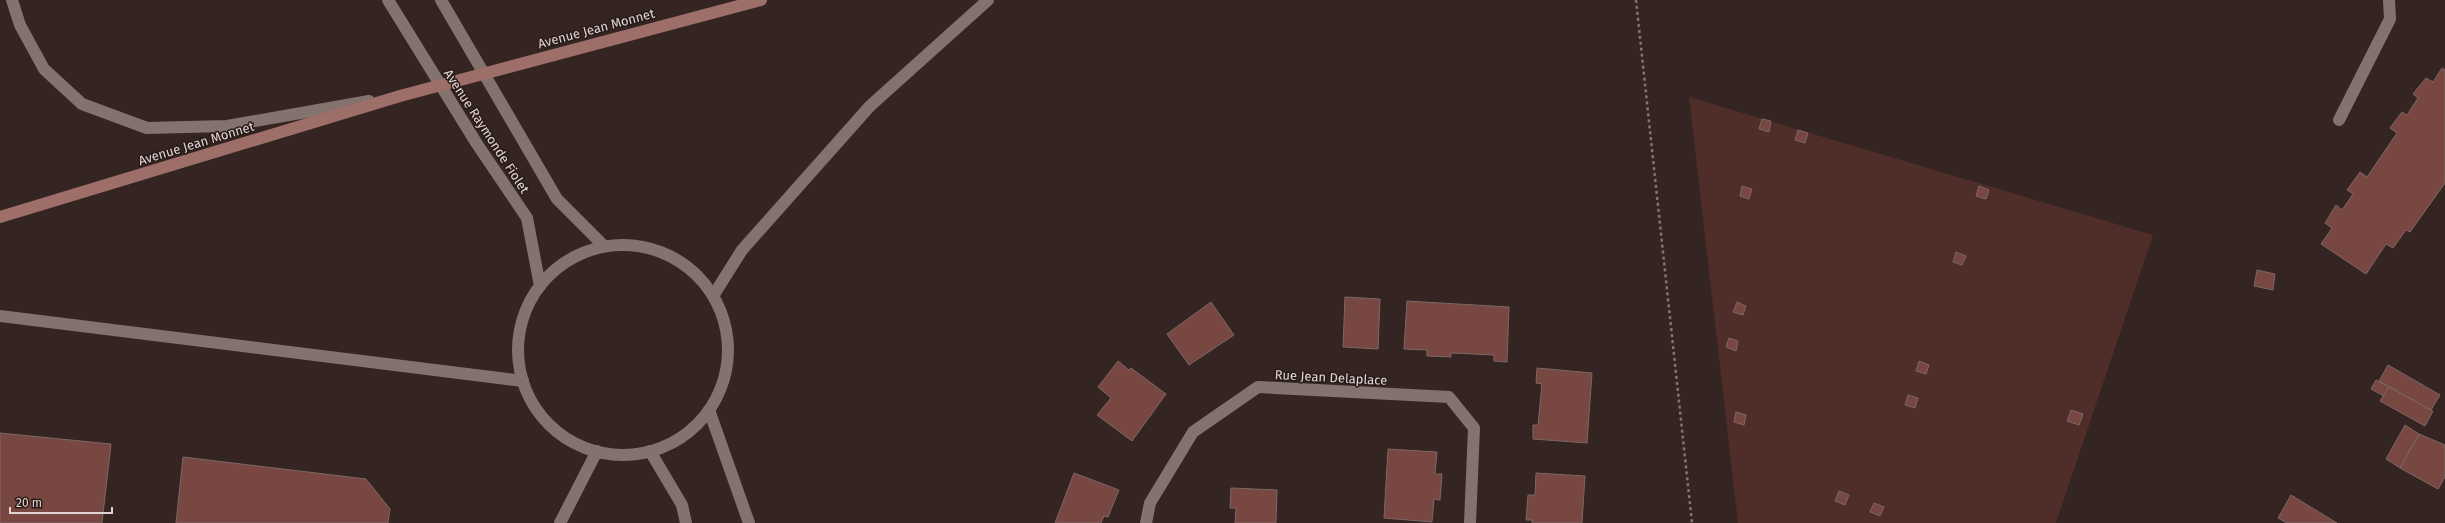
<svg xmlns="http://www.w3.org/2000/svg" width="2445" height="523" font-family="'Fira Sans',sans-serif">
  <rect width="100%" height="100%" fill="#342422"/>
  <!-- green -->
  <path fill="#4f2e2a" d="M 1689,97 L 2153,235 L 2056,523 L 1738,523 Z"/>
  <!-- building -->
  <g fill="#784741" stroke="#7b6866">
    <path d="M 2442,68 L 2445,70 L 2445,183 L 2410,232 L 2406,230 L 2393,248 L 2386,244 L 2366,274 L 2321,244 L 2332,228 L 2325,223 L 2336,205 L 2342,210 L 2353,194 L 2347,190 L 2360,172 L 2367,177 L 2397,133 L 2390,128 L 2402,112 L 2407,115 L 2418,98 L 2413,94 L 2426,78 L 2433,82 Z"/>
    <path d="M 1762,119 L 1771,121 L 1769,132 L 1759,129 Z"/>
    <path d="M 1798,130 L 1808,133 L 1805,143 L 1795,140 Z"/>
    <path d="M 1742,186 L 1752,189 L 1749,199 L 1740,196 Z"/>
    <path d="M 1979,186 L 1989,190 L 1986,199 L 1976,196 Z"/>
    <path d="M 1956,252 L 1966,256 L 1962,265 L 1953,262 Z"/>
    <path d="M 2257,270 L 2275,274 L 2273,290 L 2254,286 Z"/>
    <path d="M 1345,297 L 1380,299 L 1378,349 L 1343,347 Z"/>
    <path d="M 1407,301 L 1509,307 L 1507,362 L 1494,361 L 1494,355 L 1451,353 L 1451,357 L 1427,356 L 1427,350 L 1404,349 Z"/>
    <path d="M 1211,302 L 1234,335 L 1189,365 L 1167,334 Z"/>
    <path d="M 1737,302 L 1746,306 L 1743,315 L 1733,312 Z"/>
    <path d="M 1729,338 L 1738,341 L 1736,351 L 1726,347 Z"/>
    <path d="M 1118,361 L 1129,370 L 1131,368 L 1166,394 L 1132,441 L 1097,415 L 1111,398 L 1098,387 Z"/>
    <path d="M 1919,361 L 1929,365 L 1926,374 L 1916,371 Z"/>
    <path d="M 2388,365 L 2440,395 L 2431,410 L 2379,381 Z"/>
    <path d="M 1537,368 L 1592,373 L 1587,443 L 1533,439 L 1533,425 L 1538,425 L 1542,384 L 1536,383 Z"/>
    <path d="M 2376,380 L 2389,387 L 2384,396 L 2371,389 Z"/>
    <path d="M 2389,387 L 2433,411 L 2425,426 L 2380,401 Z"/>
    <path d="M 1908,395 L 1918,398 L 1915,408 L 1905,405 Z"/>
    <path d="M 2071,410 L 2083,414 L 2079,425 L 2067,421 Z"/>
    <path d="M 1736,412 L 1746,415 L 1744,425 L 1734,422 Z"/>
    <path d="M 2405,425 L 2419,434 L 2400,468 L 2386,459 Z"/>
    <path d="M 0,433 L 111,444 L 102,523 L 0,523 Z"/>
    <path d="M 2419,434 L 2445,445 L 2445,477 L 2438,489 L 2400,468 Z"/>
    <path d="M 1388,449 L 1437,452 L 1435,474 L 1442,474 L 1440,500 L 1434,499 L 1432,522 L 1384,518 Z"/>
    <path d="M 183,457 L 366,479 L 390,509 L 388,523 L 176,523 Z"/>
    <path d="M 1074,473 L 1119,490 L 1108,517 L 1104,516 L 1101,523 L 1055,523 Z"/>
    <path d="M 1536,473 L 1585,476 L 1582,523 L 1532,523 L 1532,520 L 1526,520 L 1528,495 L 1535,495 Z"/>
    <path d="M 1231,488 L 1277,490 L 1276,523 L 1235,523 L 1236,508 L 1230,508 Z"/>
    <path d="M 1839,491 L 1849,495 L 1845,505 L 1835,501 Z"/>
    <path d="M 2291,495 L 2337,523 L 2287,523 L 2278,518 Z"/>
    <path d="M 1874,503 L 1884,507 L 1880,516 L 1870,512 Z"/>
  </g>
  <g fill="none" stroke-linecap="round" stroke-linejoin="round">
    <!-- path -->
    <path stroke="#827573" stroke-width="2.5" stroke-dasharray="3 3" stroke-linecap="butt" d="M 1636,0 L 1692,523"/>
    <!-- lane -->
    <path stroke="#84726f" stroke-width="12" d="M 2339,120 L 2390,19 L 2389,0"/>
    <!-- street -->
    <g stroke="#84726f" stroke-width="12">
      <path d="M 12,0 L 20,25 L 44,69 L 82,104 L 147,128 L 227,126 L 369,101"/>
      <path d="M 388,0 L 477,144 L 527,218 L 540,286"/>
      <path d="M 441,0 L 557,199 L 604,246"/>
      <circle cx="623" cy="350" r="105"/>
      <path d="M 713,296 L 742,250 L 870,106 L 988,0"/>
      <path d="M 0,316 L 523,381"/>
      <path d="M 709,410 L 749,523"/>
      <path d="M 650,451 L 682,505 L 686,523"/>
      <path d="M 560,523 L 597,451"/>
      <path d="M 1146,523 L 1150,503 L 1193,432 L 1258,387 L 1449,397 L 1474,428 L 1470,523"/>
    </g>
    <!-- secondary -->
    <path stroke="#9e6f69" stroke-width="12" d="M 0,217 L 400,96 L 761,0"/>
  </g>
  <g text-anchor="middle" stroke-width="3" stroke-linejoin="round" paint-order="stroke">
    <!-- street labels -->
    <g font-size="13" fill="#e0d5d4" stroke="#291b19">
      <text transform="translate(596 28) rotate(-15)" y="5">Avenue Jean Monnet</text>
      <text transform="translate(487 131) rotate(57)" y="5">Avenue Raymonde Fiolet</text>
      <text transform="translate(196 143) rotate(-17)" y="5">Avenue Jean Monnet</text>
      <text transform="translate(1331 377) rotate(3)" y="5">Rue Jean Delaplace</text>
    </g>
  </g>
  <!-- scale -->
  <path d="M10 507v6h102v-6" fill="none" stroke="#e0d5d4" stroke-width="2"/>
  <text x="16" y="507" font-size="12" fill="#e0d5d4" stroke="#291b19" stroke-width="3" paint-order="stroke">20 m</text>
</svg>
